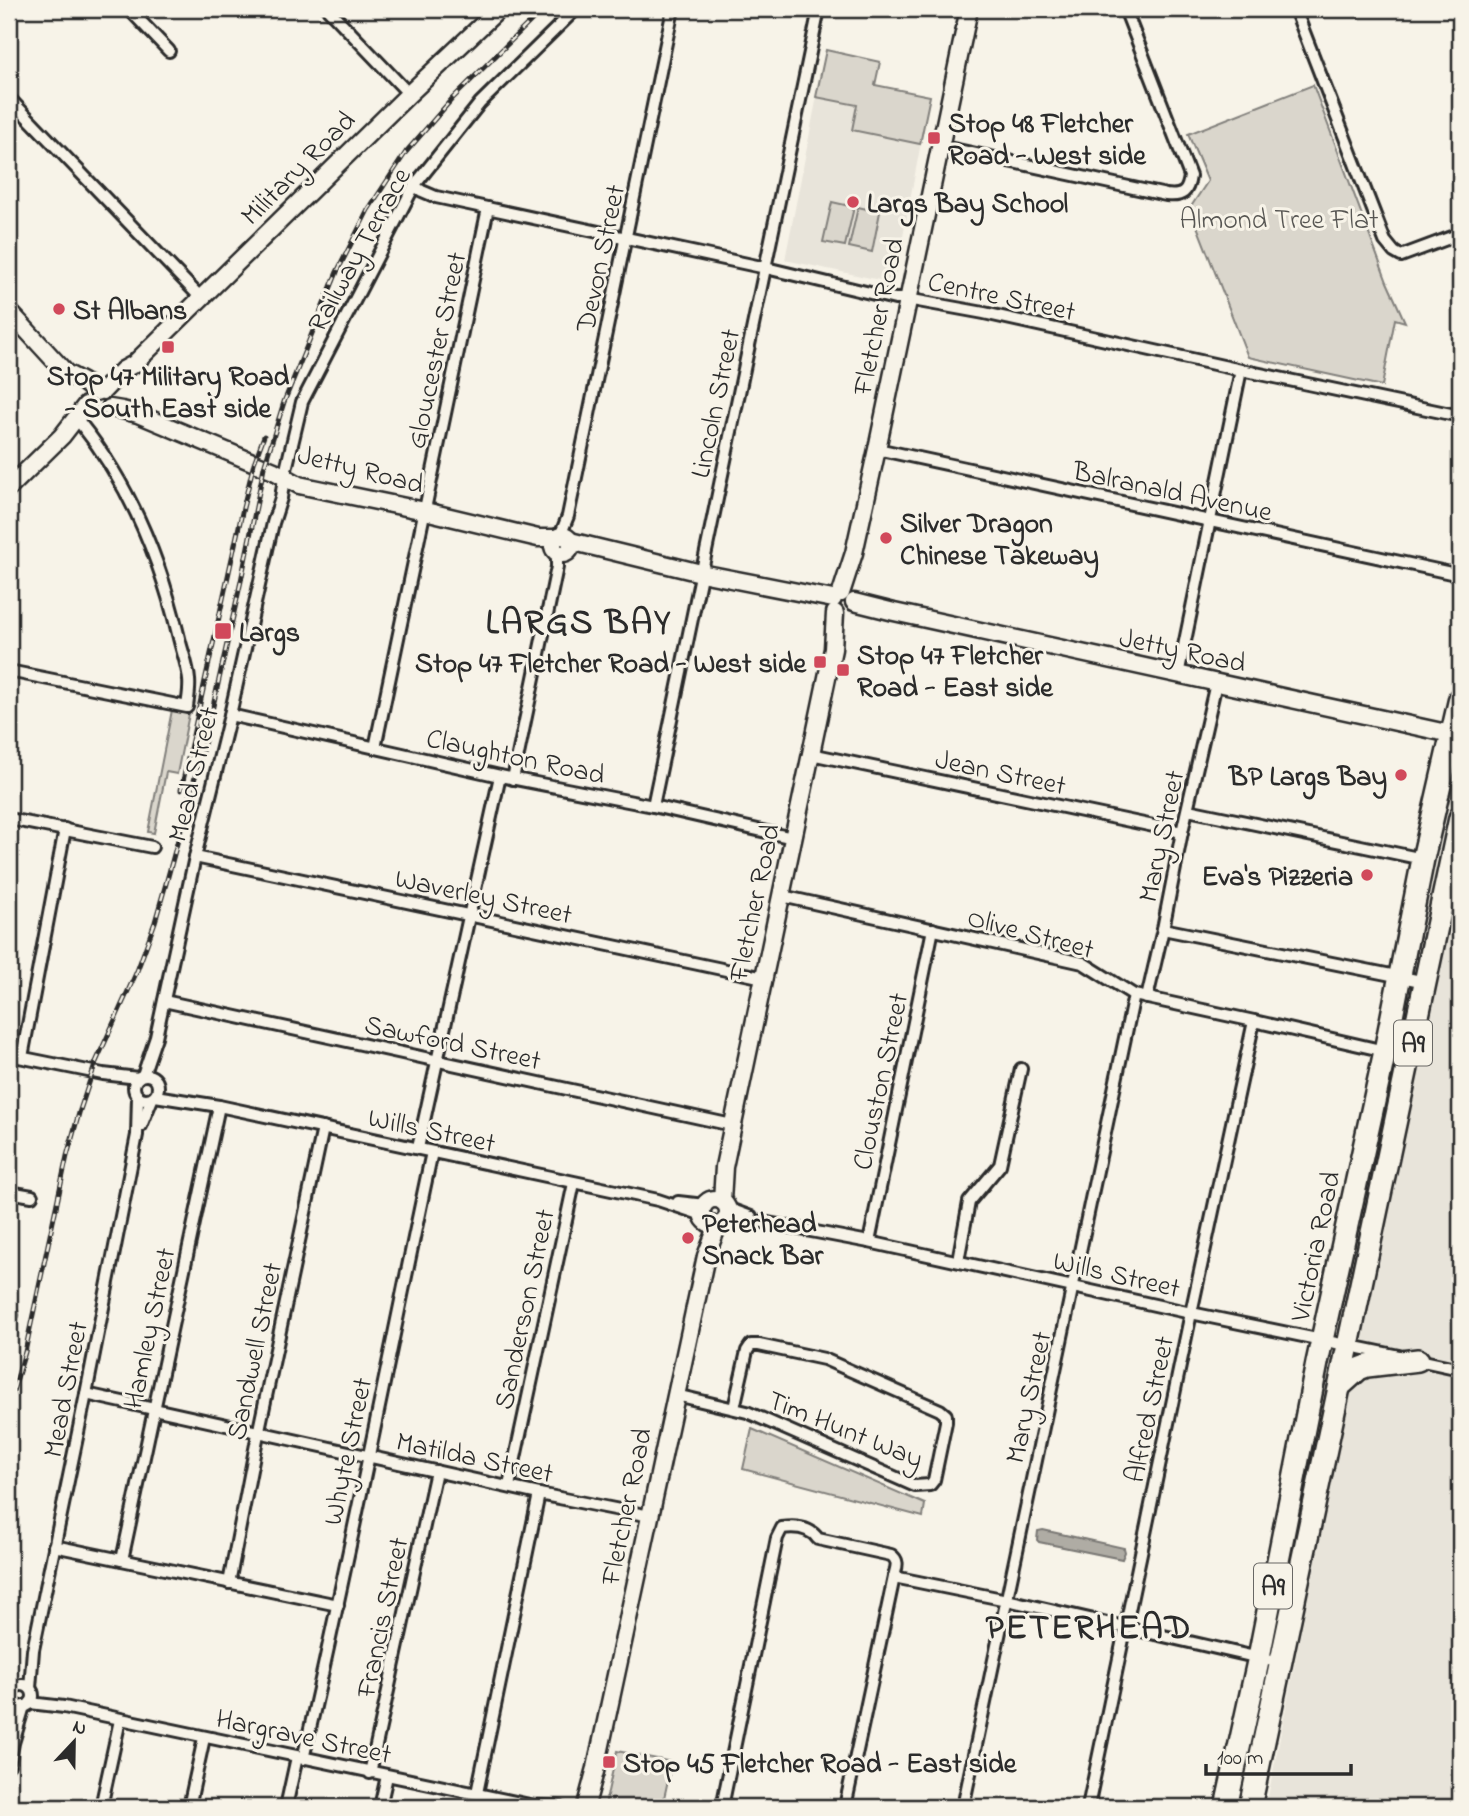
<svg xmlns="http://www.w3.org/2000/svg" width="1469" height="1816" font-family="'Indie Flower',sans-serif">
  <rect width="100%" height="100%" fill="#f7f3e8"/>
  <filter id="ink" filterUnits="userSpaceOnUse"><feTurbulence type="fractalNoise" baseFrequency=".0143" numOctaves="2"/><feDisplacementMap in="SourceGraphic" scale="14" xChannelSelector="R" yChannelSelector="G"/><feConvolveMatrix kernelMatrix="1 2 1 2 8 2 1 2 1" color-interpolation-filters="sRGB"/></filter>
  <g filter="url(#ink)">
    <!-- built -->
    <g fill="#e8e4da">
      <path d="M 826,50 L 880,62 L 875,85 L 930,96 L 894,283 L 785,260 Z"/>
      <path d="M 1460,859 L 1460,1807 L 1266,1807 L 1369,1292 Z"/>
    </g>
    <!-- green -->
    <g fill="#dad6cc" stroke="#82807c" stroke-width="2">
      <path d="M 826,50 L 880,62 L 875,85 L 930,96 L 920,144 L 852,130 L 857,105 L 816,97 Z"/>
      <path d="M 1313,85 L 1387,282 L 1405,322 L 1395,319 L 1382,386 L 1248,357 L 1190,208 L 1208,181 L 1188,134 Z"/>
      <path d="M 832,202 L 854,207 L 845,246 L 823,242 Z"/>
      <path d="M 858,207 L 880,212 L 872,252 L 849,247 Z"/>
      <path d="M 172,710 L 189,714 L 177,774 L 166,772 L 154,833 L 148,832 Z"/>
      <path d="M 752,1429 L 925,1504 L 923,1517 L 743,1469 Z"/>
      <path d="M 617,1751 L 672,1762 L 662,1807 L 615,1807 L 605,1805 Z"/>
    </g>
    <!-- water -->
    <path fill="#afaca4" stroke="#7a7874" stroke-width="2" d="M 1043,1530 L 1124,1548 L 1125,1552 L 1122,1559 L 1039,1542 L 1037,1540 L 1038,1531 Z"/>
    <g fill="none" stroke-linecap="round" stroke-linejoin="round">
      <defs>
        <g id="street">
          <path d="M 129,9 L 169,51"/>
          <path d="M 328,9 L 409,94"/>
          <path d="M 1295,9 L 1385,241 L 1394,252 L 1401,256 L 1460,234"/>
          <path d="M 9,98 L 201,298"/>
          <path d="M 939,146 L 1166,195 C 1183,197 1188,192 1190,176 L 1125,9"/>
          <path d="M 414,186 L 422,191 L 436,197 L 766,268 L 895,299 L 907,299 L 984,313 L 1241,370 L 1460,416"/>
          <path d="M 877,449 L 1460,575"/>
          <path d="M 560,536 L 568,516 L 673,9"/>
          <path d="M 9,671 L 187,707 C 188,698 190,689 189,680 C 188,666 182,651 179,638 C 161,562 130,485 81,424"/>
          <path d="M 1178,675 L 1241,370"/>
          <path d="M 230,715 L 500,776 L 653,806 L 793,838"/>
          <path d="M 375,748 L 488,208"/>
          <path d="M 811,754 L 1182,832"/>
          <path d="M 513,779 L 557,567 L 557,552"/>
          <path d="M 653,806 L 819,9"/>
          <path d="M 1188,810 L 1423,859"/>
          <path d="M 9,819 L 152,847"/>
          <path d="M 195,857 L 764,978"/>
          <path d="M 782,896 L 1083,963 L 1134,995 L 1254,1021 L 1385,1051"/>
          <path d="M 1163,929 L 1426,982"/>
          <path d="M 1147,998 L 1163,929 L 1182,832 L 1216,683"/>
          <path d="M 164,1001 L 732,1125"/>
          <path d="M 9,1055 L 103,1074 L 138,1078"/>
          <path d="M 22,1057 L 65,829"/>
          <circle cx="146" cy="1087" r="12"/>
          <path d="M 143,1075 L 156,1037 L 195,857 L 230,715 L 273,523 L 281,498 L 284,478 L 302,402 L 414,186 L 480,103 L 576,9"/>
          <path d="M 155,1096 L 219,1106 L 658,1200 L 703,1215"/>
          <path d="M 141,1126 L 152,1099"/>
          <path d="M 418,1148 L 500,776"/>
          <path d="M 9,1192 L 32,1196"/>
          <path d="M 678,1202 L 705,1205"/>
          <path d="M 727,1208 L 751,1217"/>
          <path d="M 726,1219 L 763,1222 L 869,1242 L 1191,1313 L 1399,1356"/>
          <path d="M 869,1242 L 933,929"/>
          <path d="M 958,1261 L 969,1202 L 1000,1165 L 1021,1069"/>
          <path d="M 9,1314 L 12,1315"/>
          <path d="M 1414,1359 L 1460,1369"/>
          <path d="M 86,1394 L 539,1494 L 650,1516"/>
          <path d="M 676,1395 L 747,1412 L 915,1486 L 930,1485 L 934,1480 L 946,1422 L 946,1415 L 940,1410 L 824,1359 L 759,1345 L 751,1345 L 747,1351 L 734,1408"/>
          <path d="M 509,1486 L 574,1183"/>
          <path d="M 54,1546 L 338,1605"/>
          <path d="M 122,1560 L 219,1106"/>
          <path d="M 229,1583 L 257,1439 L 323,1128"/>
          <circle cx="22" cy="1696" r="11"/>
          <path d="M 30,1688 L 33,1650 L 86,1394 L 137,1135 L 138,1096"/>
          <path d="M 30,1703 L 64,1707 L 539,1807"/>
          <path d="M 303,1759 C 350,1557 389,1354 432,1152"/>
          <path d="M 9,1765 L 13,1743 L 24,1706"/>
          <path d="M 370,1773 L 436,1471"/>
          <path d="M 477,1793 L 539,1494"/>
          <path d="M 536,1806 L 560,1807"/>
          <path d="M 101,1807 L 120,1720"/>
          <path d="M 189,1807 L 204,1738"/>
          <path d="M 286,1807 L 297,1757"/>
          <path d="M 380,1807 L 387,1776"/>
          <path d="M 722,1807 L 777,1538 L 782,1528 C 796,1526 810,1527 818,1539 L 891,1555 C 900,1561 896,1568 894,1577 L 1007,1600 L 1281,1663"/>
          <path d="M 845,1807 L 894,1577"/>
          <path d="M 963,1807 L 1134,995"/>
          <path d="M 1088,1807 L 1191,1313 L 1254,1021"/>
        </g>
        <g id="secondary">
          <path d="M 9,311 L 66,373 L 83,382 L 96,392"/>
          <path d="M 103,391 L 123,370 L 134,364 L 409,94 L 499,9"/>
          <path d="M 110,408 L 122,410 L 138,414 L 274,471 L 299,485 L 425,511 L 538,538 L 555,538"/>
          <path d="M 9,488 L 62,436 L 86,405"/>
          <circle cx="562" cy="545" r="9"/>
          <path d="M 570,541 L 701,573 L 833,599"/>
          <path d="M 841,593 L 854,553 L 877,449 L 969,9"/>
          <path d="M 854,602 L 894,612 L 1460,736"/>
          <circle cx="715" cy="1212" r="13"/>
          <path d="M 722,1201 L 724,1167 L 833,649 L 835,613"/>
          <path d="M 586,1805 L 596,1768 L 706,1256 L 718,1225"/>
        </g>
        <g id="highway">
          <path d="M 1340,1386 L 1359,1369 L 1367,1366 L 1418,1360"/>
          <path d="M 1226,1807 L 1259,1657 L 1317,1363 L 1385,1051 L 1423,859 L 1460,698"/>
          <path d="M 1250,1807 L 1460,818"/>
        </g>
      </defs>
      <!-- street casing -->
      <use href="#street" stroke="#2b2b2b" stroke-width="16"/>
      <!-- secondary casing -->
      <use href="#secondary" stroke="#2b2b2b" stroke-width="21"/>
      <!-- highway casing -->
      <use href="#highway" stroke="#2b2b2b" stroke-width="26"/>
      <!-- street -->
      <use href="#street" stroke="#f7f3e8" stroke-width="10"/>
      <!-- secondary -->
      <use href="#secondary" stroke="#f7f3e8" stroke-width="16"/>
      <!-- highway -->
      <use href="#highway" stroke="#f7f3e8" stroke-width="21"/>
      <defs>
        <g id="rail">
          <path d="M 181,790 L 243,508 L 254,463 L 264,436"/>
          <path d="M 9,1404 L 25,1352 L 67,1156 L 79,1113 L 96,1062 L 137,971 L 155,922 L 167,880 L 207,733 L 241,581 L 264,467 L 284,402 L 337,272 L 368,210 L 406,152 L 452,99 L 543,9"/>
        </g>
      </defs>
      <!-- rail casing -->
      <use href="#rail" stroke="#2b2b2b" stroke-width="5"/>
      <!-- rail -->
      <use href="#rail" stroke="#f7f3e8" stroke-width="2.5" stroke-dasharray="8" stroke-linecap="butt"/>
    </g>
  </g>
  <!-- markers -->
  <g fill="#d1495b" stroke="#f7f3e8" stroke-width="2.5">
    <rect x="927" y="131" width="14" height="14" rx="3.5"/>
    <circle cx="853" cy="202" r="7"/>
    <circle cx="59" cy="309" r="7"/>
    <rect x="161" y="340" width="14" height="14" rx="3.5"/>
    <circle cx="886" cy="538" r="7"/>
    <rect x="214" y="622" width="18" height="18" rx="3.5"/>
    <rect x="813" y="655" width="14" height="14" rx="3.5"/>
    <rect x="836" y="663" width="14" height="14" rx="3.5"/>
    <circle cx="1401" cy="775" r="7"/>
    <circle cx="1367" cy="875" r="7"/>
    <circle cx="688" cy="1238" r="7"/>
    <rect x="602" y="1755" width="14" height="14" rx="3.5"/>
  </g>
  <g text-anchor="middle" stroke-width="6" stroke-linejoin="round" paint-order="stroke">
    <!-- shield labels -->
    <g fill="#f7f3e8" stroke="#686764" stroke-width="2">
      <rect x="1394" y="1020.5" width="38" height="45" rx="5"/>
      <rect x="1254" y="1563.5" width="38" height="45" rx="5"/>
    </g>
    <g font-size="26" font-weight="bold" fill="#2b2b2b">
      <text x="1413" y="1052">A9</text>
      <text x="1273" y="1595">A9</text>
    </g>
    <!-- poi labels -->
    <g font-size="28" font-weight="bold" fill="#2b2b2b" stroke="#f7f3e8" text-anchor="start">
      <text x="948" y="132">Stop 48 Fletcher<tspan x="948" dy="32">Road - West side</tspan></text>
      <text x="867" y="212">Largs Bay School</text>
      <text x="73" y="319">St Albans</text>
      <text x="168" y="385" text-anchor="middle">Stop 47 Military Road<tspan x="168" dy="32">- South East side</tspan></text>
      <text x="900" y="532">Silver Dragon<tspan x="900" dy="32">Chinese Takeway</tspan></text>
      <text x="239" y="641">Largs</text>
      <text x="857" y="664">Stop 47 Fletcher<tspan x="857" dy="32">Road - East side</tspan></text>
      <text x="806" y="672" text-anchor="end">Stop 47 Fletcher Road - West side</text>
      <text x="1387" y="785" text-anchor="end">BP Largs Bay</text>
      <text x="1353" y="885" text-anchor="end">Eva's Pizzeria</text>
      <text x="702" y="1232">Peterhead<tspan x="702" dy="32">Snack Bar</tspan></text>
      <text x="623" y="1772">Stop 45 Fletcher Road - East side</text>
    </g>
    <!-- street labels -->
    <g font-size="28" fill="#2b2b2b" stroke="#f7f3e8">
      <text transform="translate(297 167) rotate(-45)" y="10">Military Road</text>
      <text transform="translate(358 249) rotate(-61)" y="10">Railway Terrace</text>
      <text transform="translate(599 258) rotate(-78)" y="10">Devon Street</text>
      <text transform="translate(1002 295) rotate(12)" y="10">Centre Street</text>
      <text transform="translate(877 316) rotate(-78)" y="10">Fletcher Road</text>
      <text transform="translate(435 350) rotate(-78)" y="10">Gloucester Street</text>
      <text transform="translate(714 403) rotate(-78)" y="10">Lincoln Street</text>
      <text transform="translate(361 468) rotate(14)" y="10">Jetty Road</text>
      <text transform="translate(1173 490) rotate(12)" y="10">Balranald Avenue</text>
      <text transform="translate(1183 649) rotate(12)" y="10">Jetty Road</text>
      <text transform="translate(516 755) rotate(12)" y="10">Claughton Road</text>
      <text transform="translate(1001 771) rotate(12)" y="10">Jean Street</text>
      <text transform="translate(192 774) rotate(-76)" y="10">Mead Street</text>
      <text transform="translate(1160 836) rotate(-78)" y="10">Mary Street</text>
      <text transform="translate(484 895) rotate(12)" y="10">Waverley Street</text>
      <text transform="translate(753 902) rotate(-78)" y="10">Fletcher Road</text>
      <text transform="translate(1031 932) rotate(15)" y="10">Olive Street</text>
      <text transform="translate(453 1041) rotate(12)" y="10">Sawford Street</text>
      <text transform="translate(879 1081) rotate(-78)" y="10">Clouston Street</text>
      <text transform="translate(432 1129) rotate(12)" y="10">Wills Street</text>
      <text transform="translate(1314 1246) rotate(-78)" y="10">Victoria Road</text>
      <text transform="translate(1117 1273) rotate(13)" y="10">Wills Street</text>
      <text transform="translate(523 1309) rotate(-78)" y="10">Sanderson Street</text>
      <text transform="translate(148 1328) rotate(-78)" y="10">Hamley Street</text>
      <text transform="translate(253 1351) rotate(-78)" y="10">Sandwell Street</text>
      <text transform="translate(64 1389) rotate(-79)" y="10">Mead Street</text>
      <text transform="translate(1027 1397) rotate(-78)" y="10">Mary Street</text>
      <text transform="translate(1148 1409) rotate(-78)" y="10">Alfred Street</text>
      <text transform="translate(846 1428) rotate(22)" y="10">Tim Hunt Way</text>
      <text transform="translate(346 1451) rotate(-78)" y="10">Whyte Street</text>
      <text transform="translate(475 1456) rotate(12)" y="10">Matilda Street</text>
      <text transform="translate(625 1506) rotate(-78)" y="10">Fletcher Road</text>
      <text transform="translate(381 1617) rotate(-78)" y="10">Francis Street</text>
      <text transform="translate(304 1735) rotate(12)" y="10">Hargrave Street</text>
    </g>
    <!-- park labels -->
    <g font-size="28" fill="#575653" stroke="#f7f3e8">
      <text x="1279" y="228">Almond Tree Flat</text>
    </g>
    <!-- district labels -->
    <g font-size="35" font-weight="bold" letter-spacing="2" fill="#2b2b2b" stroke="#f7f3e8">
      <text x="579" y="633">LARGS BAY</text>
      <text x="1089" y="1638">PETERHEAD</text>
    </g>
  </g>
  <!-- margin -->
  <rect width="1469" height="1816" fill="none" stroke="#f7f3e8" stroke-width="35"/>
  <rect x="18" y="18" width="1434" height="1781" fill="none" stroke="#2b2b2b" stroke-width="2.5" filter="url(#ink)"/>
  <!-- north arrow -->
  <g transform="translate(74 1742) rotate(22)" stroke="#f7f3e8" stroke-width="5" paint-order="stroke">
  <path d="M0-5L12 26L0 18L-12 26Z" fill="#2b2b2b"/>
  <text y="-10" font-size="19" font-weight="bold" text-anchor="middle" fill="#2b2b2b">N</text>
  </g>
  <!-- scale -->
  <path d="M1206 1764v10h145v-10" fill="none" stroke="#2b2b2b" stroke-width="3.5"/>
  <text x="1217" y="1764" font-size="21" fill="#2b2b2b" stroke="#f7f3e8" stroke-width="5" paint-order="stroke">100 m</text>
</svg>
